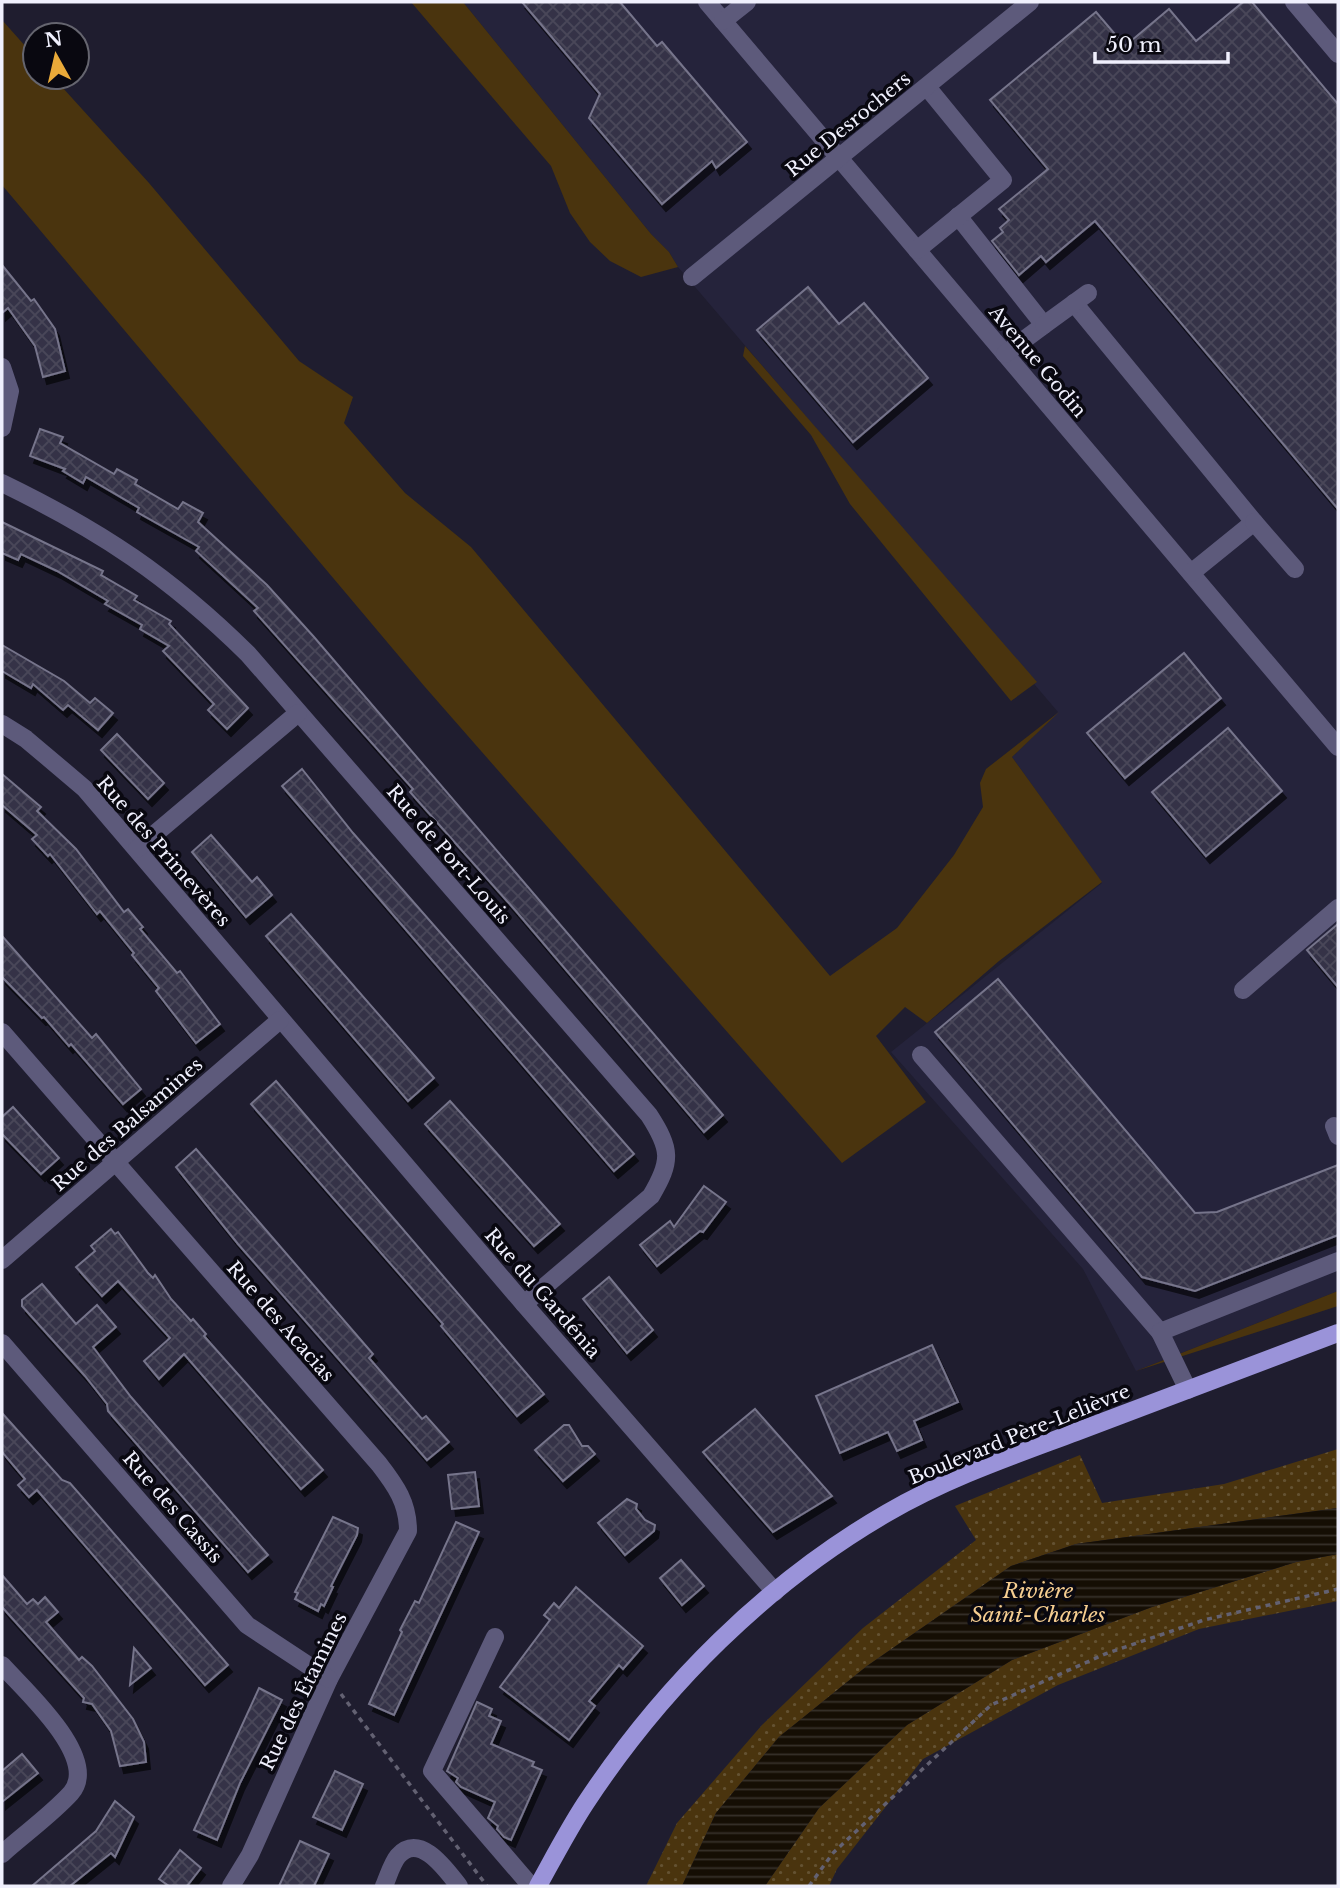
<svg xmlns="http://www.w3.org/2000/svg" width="1340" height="1888" font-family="'Libre Baskerville',serif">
  <defs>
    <pattern id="park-dots" width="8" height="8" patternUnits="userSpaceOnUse" patternTransform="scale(1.75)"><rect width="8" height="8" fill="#4a340e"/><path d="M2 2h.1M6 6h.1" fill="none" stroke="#645232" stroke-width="1.8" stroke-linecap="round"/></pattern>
    <pattern id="water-rules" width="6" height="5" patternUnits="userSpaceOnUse" patternTransform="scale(1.75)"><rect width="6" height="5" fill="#150e04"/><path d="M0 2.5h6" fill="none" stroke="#37312a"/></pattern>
    <pattern id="building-cross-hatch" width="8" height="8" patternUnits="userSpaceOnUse" patternTransform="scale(1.75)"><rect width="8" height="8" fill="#353347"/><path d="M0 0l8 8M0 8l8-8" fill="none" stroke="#494759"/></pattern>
    <filter id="shadow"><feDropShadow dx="4" dy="7" stdDeviation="0" flood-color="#0009"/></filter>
  </defs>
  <rect width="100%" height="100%" fill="#1f1d2f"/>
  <!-- built -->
  <path fill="#25233b" d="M 463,2 L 1338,2 L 1338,1291 L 1136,1371 L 1083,1269 L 891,1052 L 1102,883 L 1012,757 L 1058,712 L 678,267 L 669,252 L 651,234 Z"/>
  <!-- green -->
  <g fill="#4a340e">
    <path d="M 411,2 L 463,2 L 651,234 L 669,252 L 678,267 L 641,277 L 610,261 L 590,242 L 570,213 L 551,166 Z"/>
    <path d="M 2,20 L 35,57 L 35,77 L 53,77 L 149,183 L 299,361 L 353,397 L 344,423 L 405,493 L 471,547 L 830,976 L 897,928 L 954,855 L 983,807 L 980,783 L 986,769 L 1059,712 L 1012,757 L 1102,882 L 999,961 L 927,1023 L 905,1007 L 876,1036 L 926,1102 L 842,1163 L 425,687 L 2,185 Z"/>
    <path d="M 745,346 L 1037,682 L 1011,701 L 850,504 L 811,435 L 743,356 Z"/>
    <path d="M 1338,1291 L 1338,1306 L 1136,1371 Z"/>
  </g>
  <!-- park -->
  <g fill="url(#park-dots)">
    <path d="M 1338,1449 L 1338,1508 L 1076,1544 L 1011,1566 L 867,1666 L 779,1737 L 716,1813 L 682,1886 L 646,1886 L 677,1823 L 762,1725 L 863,1628 L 976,1540 L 955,1506 L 1080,1455 L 1102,1503 L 1224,1484 Z"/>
    <path d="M 1338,1554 L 1338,1601 L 1199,1629 L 1058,1685 L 923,1759 L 837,1869 L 829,1886 L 765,1886 L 819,1808 L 907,1725 L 1012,1660 L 1152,1607 L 1296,1562 Z"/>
  </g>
  <!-- water -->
  <path fill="url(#water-rules)" d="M 1338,1508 L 1338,1554 L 1296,1562 L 1152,1607 L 1012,1660 L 907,1725 L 819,1808 L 765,1886 L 682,1886 L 716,1813 L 779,1737 L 867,1666 L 1011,1566 L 1076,1544 Z"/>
  <!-- building -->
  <g fill="url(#building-cross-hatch)" stroke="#76748b" stroke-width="2" filter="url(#shadow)">
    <path d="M 522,2 L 620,2 L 657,46 L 662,42 L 747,142 L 716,168 L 712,161 L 662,204 L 589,118 L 600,94 Z"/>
    <path d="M 1243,2 L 1252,2 L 1338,104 L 1338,509 L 1095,221 L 1046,262 L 1041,256 L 1019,275 L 992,241 L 1003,232 L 1000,228 L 1009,220 L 999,209 L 1048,169 L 990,100 L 1096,12 L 1125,46 L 1169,9 L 1196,41 Z"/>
    <path d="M 2,265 L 31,301 L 34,299 L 55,329 L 65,371 L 43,377 L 35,346 L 8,308 L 2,313 Z"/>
    <path d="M 808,287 L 839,324 L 864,303 L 928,378 L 853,442 L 757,330 Z"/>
    <path d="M 40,429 L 63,437 L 60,443 L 114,474 L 117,469 L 137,480 L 135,484 L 178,509 L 183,502 L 203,513 L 198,522 L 267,585 L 314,637 L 723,1115 L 704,1132 L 515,910 L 410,792 L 413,789 L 254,611 L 258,608 L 196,551 L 199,547 L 137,512 L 139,508 L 86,477 L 83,483 L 63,471 L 65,469 L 30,456 Z"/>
    <path d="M 2,522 L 103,571 L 101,575 L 137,596 L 134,600 L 171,621 L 169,624 L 248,708 L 227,729 L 208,710 L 214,704 L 163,651 L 169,646 L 140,629 L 142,625 L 105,604 L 108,601 L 57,571 L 21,554 L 18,560 L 2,553 Z"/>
    <path d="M 2,645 L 64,681 L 90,703 L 95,698 L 113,713 L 98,730 L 68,705 L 63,710 L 33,684 L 31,688 L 2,671 Z"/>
    <path d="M 1184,653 L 1221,698 L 1125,778 L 1087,733 Z"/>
    <path d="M 1228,728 L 1282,791 L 1206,856 L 1152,792 Z"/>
    <path d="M 117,734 L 164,783 L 148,799 L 101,750 Z"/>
    <path d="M 302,769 L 353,833 L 634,1154 L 614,1171 L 282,786 Z"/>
    <path d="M 2,774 L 41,807 L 37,811 L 76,849 L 124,912 L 128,909 L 143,927 L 140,929 L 177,973 L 180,971 L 220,1024 L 196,1043 L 156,991 L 159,988 L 132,955 L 134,953 L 100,911 L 97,914 L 50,854 L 48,856 L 32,839 L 37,835 L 2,805 Z"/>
    <path d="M 211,835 L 252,882 L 257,877 L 272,895 L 246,917 L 192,852 Z"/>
    <path d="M 291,914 L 434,1078 L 408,1101 L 266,936 Z"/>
    <path d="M 1338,924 L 1338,987 L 1307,950 Z"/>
    <path d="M 2,936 L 92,1038 L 96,1034 L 141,1089 L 123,1104 L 71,1044 L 69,1046 L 44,1017 L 42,1018 L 2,977 Z"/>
    <path d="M 998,979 L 1195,1213 L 1217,1212 L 1338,1165 L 1338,1235 L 1195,1291 L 1142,1277 L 935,1032 Z"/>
    <path d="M 276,1081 L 544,1394 L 517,1416 L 441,1326 L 443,1324 L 251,1104 Z"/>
    <path d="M 450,1101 L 560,1224 L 534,1246 L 425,1124 Z"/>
    <path d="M 13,1107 L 59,1158 L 41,1174 L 2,1134 L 2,1117 Z"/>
    <path d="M 196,1149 L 373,1354 L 369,1358 L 422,1419 L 426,1416 L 449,1442 L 427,1460 L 238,1244 L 176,1167 Z"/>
    <path d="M 704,1186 L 726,1202 L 703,1232 L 700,1231 L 657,1266 L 640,1245 L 670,1221 L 674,1227 Z"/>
    <path d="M 111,1229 L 115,1234 L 118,1232 L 148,1273 L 153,1278 L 155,1275 L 171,1299 L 191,1321 L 193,1319 L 206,1334 L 204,1336 L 323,1470 L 301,1489 L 184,1354 L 159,1379 L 144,1361 L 170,1338 L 118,1281 L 102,1296 L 76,1267 L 95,1251 L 91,1246 Z"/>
    <path d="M 609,1277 L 653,1330 L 627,1353 L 583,1299 Z"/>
    <path d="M 42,1284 L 76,1324 L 97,1305 L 116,1327 L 93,1347 L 131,1397 L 268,1555 L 248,1572 L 108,1411 L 107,1404 L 85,1376 L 22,1306 L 22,1300 Z"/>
    <path d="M 932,1345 L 958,1402 L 914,1421 L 922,1440 L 897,1451 L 888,1432 L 840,1453 L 816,1396 Z"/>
    <path d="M 755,1409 L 832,1496 L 773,1532 L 703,1452 Z"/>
    <path d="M 2,1413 L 62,1480 L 70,1483 L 228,1665 L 205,1685 L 37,1490 L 29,1497 L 18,1485 L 25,1479 L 2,1452 Z"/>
    <path d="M 564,1425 L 569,1425 L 582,1446 L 588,1446 L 595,1454 L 563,1481 L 535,1450 Z"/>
    <path d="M 475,1472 L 479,1506 L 452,1509 L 448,1475 Z"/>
    <path d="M 627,1499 L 637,1504 L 636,1509 L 645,1520 L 655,1525 L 654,1531 L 625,1555 L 598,1523 Z"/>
    <path d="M 333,1517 L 358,1528 L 357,1535 L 331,1586 L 333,1587 L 324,1606 L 321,1604 L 318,1611 L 295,1599 L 298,1593 L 295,1592 Z"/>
    <path d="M 456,1522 L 479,1532 L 394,1715 L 369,1704 L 402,1632 L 400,1630 L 415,1601 L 419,1603 Z"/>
    <path d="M 681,1560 L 704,1586 L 682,1605 L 660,1578 Z"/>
    <path d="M 2,1575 L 27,1604 L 33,1599 L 38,1604 L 45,1597 L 58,1612 L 46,1622 L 79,1660 L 82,1657 L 92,1666 L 133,1719 L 144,1742 L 146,1762 L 120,1766 L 111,1731 L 92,1704 L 83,1702 L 84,1698 L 2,1607 Z"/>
    <path d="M 576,1587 L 643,1646 L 623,1669 L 619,1665 L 589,1701 L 595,1706 L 569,1740 L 500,1687 L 550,1620 L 544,1615 L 554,1603 L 559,1608 Z"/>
    <path d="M 134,1648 L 151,1668 L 130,1685 Z"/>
    <path d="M 259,1688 L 282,1700 L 240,1783 L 217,1840 L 194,1830 Z"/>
    <path d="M 477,1702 L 492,1709 L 489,1716 L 501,1721 L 491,1744 L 534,1762 L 532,1766 L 542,1770 L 511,1840 L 504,1837 L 497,1829 L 498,1826 L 488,1818 L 495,1802 L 461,1787 L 456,1782 L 458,1778 L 447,1771 Z"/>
    <path d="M 22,1754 L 38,1773 L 2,1802 L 2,1771 Z"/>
    <path d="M 335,1771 L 363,1784 L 342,1830 L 313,1817 Z"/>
    <path d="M 115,1801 L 134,1817 L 115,1857 L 111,1853 L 70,1886 L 32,1886 L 96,1831 Z"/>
    <path d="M 300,1841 L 329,1854 L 314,1886 L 279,1886 Z"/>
    <path d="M 180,1850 L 201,1868 L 187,1886 L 169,1886 L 159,1879 Z"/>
  </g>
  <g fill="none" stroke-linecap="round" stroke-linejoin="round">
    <!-- path -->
    <g stroke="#636172" stroke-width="3.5" stroke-dasharray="5 5" stroke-linecap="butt">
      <path d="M 341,1694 L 487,1886"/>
      <path d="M 809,1886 L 833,1853 L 991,1705 L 1105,1654 L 1204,1620 L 1338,1589"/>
    </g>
    <!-- minor -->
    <g stroke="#5d5a7b" stroke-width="18">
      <path d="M 707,2 L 1338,747"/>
      <path d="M 1294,2 L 1338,54"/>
      <path d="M 723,21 L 747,2"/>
      <path d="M 958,216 L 1044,325 L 1005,354"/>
      <path d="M 917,250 L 1003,180 L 927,87"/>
      <path d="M 692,277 L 1030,2"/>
      <path d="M 1074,303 L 1254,522 L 1191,573"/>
      <path d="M 1044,325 L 1088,293"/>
      <path d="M 2,367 L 10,391 L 2,428"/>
      <path d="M 2,483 C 101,531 169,576 248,654 L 649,1115 C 671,1149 672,1161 651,1196 L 524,1304"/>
      <path d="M 1254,522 L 1295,569"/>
      <path d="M 2,724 L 26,739 L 84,788 L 524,1304 L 775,1592"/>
      <path d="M 137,849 L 298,713"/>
      <path d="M 1243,990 L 1338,908"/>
      <path d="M 2,1032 L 379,1464 C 396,1486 408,1503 408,1531 L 329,1679 L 250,1855 L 231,1886"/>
      <path d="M 921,1055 L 1160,1332"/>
      <path d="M 1334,1126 L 1338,1136"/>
      <path d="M 2,1260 L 280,1020"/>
      <path d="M 2,1343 L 247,1625 L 329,1679"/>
      <path d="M 1188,1390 L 1160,1332 L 1338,1261"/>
      <path d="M 495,1637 L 432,1771 L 531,1886"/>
      <path d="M 2,1665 C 24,1690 101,1758 71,1793 C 51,1815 24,1834 2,1854"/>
      <path d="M 384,1886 C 388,1877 392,1863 398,1856 C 420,1831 447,1871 459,1886"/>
    </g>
    <!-- major -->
    <path stroke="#9a93d9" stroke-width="18" d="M 538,1886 C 553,1859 568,1830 585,1804 C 662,1687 766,1583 887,1513 C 947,1478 1012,1456 1076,1432 C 1164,1399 1251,1366 1338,1333"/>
  </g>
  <g text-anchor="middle" stroke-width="7" stroke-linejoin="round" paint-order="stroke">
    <!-- street labels -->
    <g font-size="19" fill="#f0f0fd" stroke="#090810">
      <text transform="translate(848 124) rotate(-39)" y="7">Rue Desrochers</text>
      <text transform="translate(1038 361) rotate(50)" y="7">Avenue Godin</text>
      <text transform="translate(164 851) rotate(49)" y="7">Rue des Primevères</text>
      <text transform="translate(449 854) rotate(49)" y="7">Rue de Port-Louis</text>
      <text transform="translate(127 1124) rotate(-41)" y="7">Rue des Balsamines</text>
      <text transform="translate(543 1293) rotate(49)" y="7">Rue du Gardénia</text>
      <text transform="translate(281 1321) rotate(49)" y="7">Rue des Acacias</text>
      <text transform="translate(1019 1434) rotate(-22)" y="7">Boulevard Père-Lelièvre</text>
      <text transform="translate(173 1507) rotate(49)" y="7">Rue des Cassis</text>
      <text transform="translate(303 1691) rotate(-64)" y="7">Rue des Étamines</text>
    </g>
    <!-- water labels -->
    <g font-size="21" font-style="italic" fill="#f5cd90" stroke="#090810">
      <text x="1038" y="1598">Rivière<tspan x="1038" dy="24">Saint-Charles</tspan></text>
    </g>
  </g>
  <!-- border -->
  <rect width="1340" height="1888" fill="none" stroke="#f0f0fd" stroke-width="7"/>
  <!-- north arrow -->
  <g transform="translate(56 56) rotate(352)"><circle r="33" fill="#090810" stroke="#65656f" stroke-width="2"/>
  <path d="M0-5L12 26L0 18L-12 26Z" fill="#eaaa39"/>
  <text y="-10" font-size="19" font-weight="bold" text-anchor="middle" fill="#f0f0fd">N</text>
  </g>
  <!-- scale -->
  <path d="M1095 52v10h133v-10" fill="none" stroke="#f0f0fd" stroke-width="3.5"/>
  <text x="1106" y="52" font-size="21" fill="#f0f0fd" stroke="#090810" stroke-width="5" paint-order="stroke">50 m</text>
</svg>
